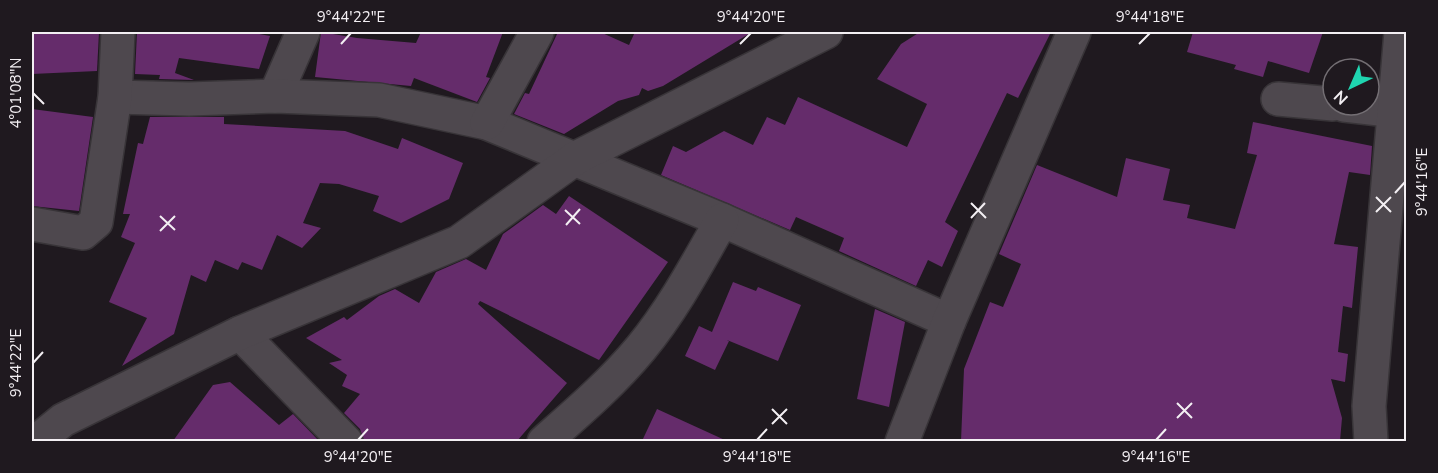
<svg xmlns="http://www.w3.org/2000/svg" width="1438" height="473" font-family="'Nunito Sans',sans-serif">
  <rect width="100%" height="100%" fill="#1f191f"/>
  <!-- building -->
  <g fill="#652c6b">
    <path d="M 32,32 L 99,32 L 97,71 L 32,74 Z"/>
    <path d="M 137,32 L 249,32 L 270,36 L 259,69 L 179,58 L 175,73 L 194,80 L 159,79 L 160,75 L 135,74 Z"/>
    <path d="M 321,32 L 357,38 L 416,43 L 421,32 L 503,32 L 486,77 L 490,78 L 477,102 L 414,78 L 411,86 L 315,77 Z"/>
    <path d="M 558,32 L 600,32 L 629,45 L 635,32 L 752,32 L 663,86 L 648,91 L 642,88 L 639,95 L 618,101 L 564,134 L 514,114 L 525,93 L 529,94 Z"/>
    <path d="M 920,32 L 1051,32 L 1018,98 L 1007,93 L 945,222 L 958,231 L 942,267 L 928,260 L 916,286 L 839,251 L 844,238 L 796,217 L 790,230 L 661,175 L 673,146 L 686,152 L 724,131 L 753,145 L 767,117 L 785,125 L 798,97 L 907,147 L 927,104 L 877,79 L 901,44 Z"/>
    <path d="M 1193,32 L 1323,32 L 1309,73 L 1268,61 L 1263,77 L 1234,69 L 1236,65 L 1187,52 Z"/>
    <path d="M 32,109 L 93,117 L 79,211 L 32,206 Z"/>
    <path d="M 150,117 L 224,117 L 224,124 L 345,131 L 398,149 L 402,138 L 463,163 L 449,199 L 401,223 L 373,211 L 379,196 L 339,184 L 320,183 L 303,223 L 321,228 L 302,248 L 277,235 L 262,270 L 242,262 L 238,270 L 215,260 L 206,282 L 191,275 L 174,334 L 122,366 L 147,318 L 109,302 L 135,243 L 121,237 L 130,214 L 123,214 L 138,143 L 143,144 Z"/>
    <path d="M 1253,122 L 1372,146 L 1370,175 L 1349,172 L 1334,244 L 1358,247 L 1352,308 L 1343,306 L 1338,352 L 1348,354 L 1345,382 L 1331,379 L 1342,418 L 1340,441 L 961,441 L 964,369 L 990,302 L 1003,307 L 1021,264 L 999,254 L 1037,165 L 1117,197 L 1126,158 L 1170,169 L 1163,200 L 1190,205 L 1187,218 L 1235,229 L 1257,155 L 1247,153 Z"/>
    <path d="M 569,196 L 668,262 L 599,360 L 480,301 L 478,304 L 567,383 L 517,441 L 364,441 L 360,429 L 344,413 L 360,394 L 342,386 L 347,375 L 329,363 L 342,360 L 306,338 L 344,317 L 347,320 L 379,296 L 395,289 L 419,303 L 436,272 L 466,259 L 486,270 L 503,234 L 543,205 L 556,214 Z"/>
    <path d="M 733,282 L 756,291 L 758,287 L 801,305 L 778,361 L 727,340 L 729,341 L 715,370 L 685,356 L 699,326 L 712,332 Z"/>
    <path d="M 875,309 L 905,322 L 889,407 L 857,399 Z"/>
    <path d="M 230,382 L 279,425 L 293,414 L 319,441 L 173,441 L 213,385 Z"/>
    <path d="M 657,409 L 727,441 L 642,441 Z"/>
  </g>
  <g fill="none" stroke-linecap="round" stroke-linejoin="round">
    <defs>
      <g id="minor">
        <path d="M 275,96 L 303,32"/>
        <path d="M 115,97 L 189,99 L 275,96 L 379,100 L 487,123 L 722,220 L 949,321"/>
        <path d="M 1278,99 L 1333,104"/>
        <path d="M 1344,105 L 1406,112"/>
        <path d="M 487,123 L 537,32"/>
        <path d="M 32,224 L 83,233 L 96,222 L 115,97 L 118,32"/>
        <path d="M 240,333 L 346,442"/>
        <path d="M 36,442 L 63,420 L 240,333 L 459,242 L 576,158 L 826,32"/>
        <path d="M 544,442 C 578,412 612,383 641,348 C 673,309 697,264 722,220"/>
        <path d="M 902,442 L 949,321 L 1074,32"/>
        <path d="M 1371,442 L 1369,406 L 1401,32"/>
      </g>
    </defs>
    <!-- minor casing -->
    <use href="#minor" stroke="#383438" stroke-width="36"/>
    <!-- minor -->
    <use href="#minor" stroke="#4e484e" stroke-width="33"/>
  </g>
  <!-- ticks -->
  <path fill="none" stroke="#f3eff3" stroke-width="2" d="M 341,44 L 351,33M 740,44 L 751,33M 1139,44 L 1150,33M 33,93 L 44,104M 1395,193 L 1405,182M 1376,197 L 1391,212M 971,203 L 986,218M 565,210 L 580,224M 1376,212 L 1391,197M 160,216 L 175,230M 971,218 L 985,203M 566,225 L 580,209M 160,231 L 175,216M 33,363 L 43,352M 1177,403 L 1192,418M 772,409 L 787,424M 1177,418 L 1192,403M 772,424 L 787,409M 358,440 L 368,429M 757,440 L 767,429M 1156,440 L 1166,429"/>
  <!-- border -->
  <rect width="1438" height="473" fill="none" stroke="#1f191f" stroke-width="66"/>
  <!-- north arrow -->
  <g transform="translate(1351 87) rotate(224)"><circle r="28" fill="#1f191f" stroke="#746f74" stroke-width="1.5"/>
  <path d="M0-4.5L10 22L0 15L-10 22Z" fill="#1fd5b0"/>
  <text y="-9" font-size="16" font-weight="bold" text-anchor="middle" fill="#f3eff3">N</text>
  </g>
  <rect x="33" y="33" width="1372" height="407" fill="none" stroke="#f3eff3" stroke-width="2"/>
  <g font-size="15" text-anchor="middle" fill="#f3eff3">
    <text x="351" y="22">9°44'22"E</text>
    <text x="751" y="22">9°44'20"E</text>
    <text x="1150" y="22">9°44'18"E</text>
    <text transform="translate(16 93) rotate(-90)" y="5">4°01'08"N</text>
    <text transform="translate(1422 182) rotate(-90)" y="5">9°44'16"E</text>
    <text transform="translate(16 363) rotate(-90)" y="5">9°44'22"E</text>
    <text x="358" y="462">9°44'20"E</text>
    <text x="757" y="462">9°44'18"E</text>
    <text x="1156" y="462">9°44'16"E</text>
  </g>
</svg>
